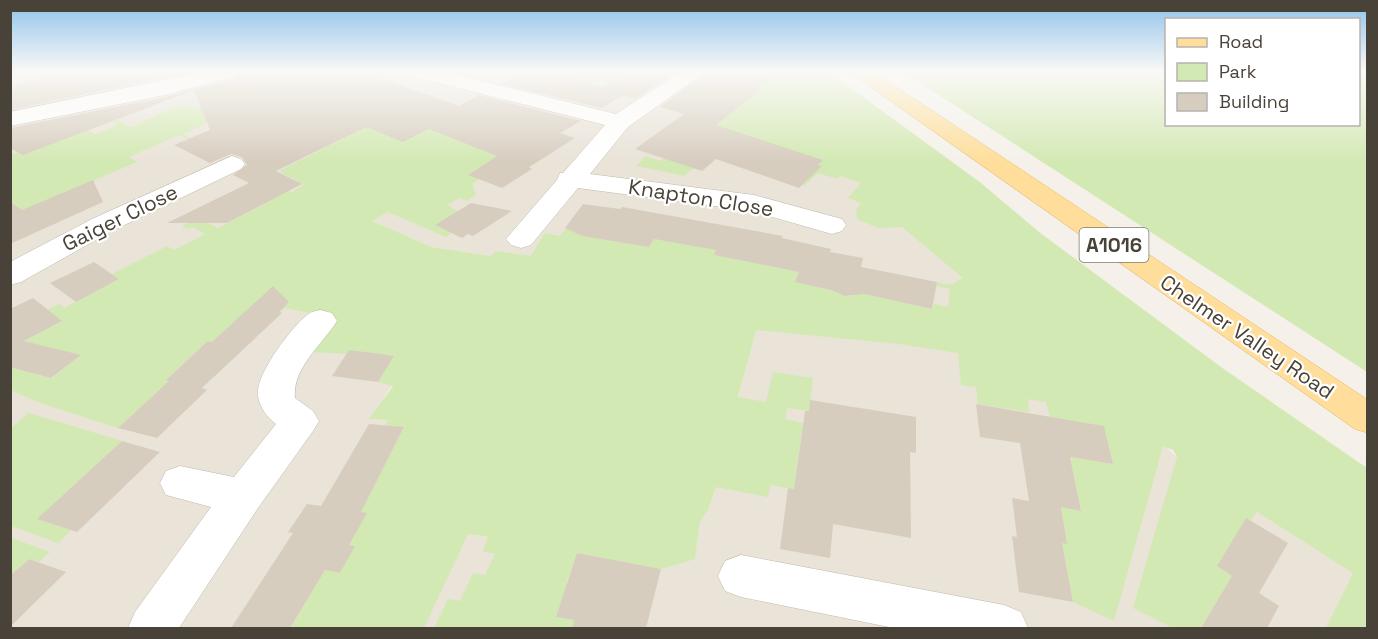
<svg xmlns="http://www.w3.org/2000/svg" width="1378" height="639" font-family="'Space Grotesk',sans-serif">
  <rect width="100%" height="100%" fill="#f5f1ea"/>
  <!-- residential -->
  <path fill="#e9e3d8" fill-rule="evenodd" d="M 10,72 L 765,72 L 1177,457 L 1257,512 L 1367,581 L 1367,628 L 11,628 ZM 366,127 L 414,146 L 419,194 L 372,221 L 432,247 L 491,256 L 755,330 L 716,487 L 708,510 L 700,522 L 696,551 L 577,553 L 468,534 L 432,423 L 370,419 L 425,335 L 342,200 L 280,171 Z"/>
  <!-- green -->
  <g fill="#d3e9b3" fill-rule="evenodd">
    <path d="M 556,72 L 629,72 L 630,91 L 601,82 L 584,91 Z"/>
    <path d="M 765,72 L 829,72 L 981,183 L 1039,232 L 1221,367 L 1367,468 L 1367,628 L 1326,628 L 1353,573 L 1257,512 L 1251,521 L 1246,519 L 1217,566 L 1232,576 L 1201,628 L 1173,628 L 1133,608 L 1177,457 L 1173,450 L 1163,446 L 1114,621 L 1073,602 L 1064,553 L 1059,542 L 1067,543 L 1061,507 L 1081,510 L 1071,462 L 1056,455 L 1113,464 L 1104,426 L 1050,418 L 1046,402 L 1028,399 L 1029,412 L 978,404 L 976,387 L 961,385 L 958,353 L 899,344 L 756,330 L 738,397 L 766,402 L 773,372 L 813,378 L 809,411 L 787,408 L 785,419 L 803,423 L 794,489 L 770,485 L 768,497 L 716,487 L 708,510 L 700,522 L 695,559 L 661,569 L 577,553 L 566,584 L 587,588 L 557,617 L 574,620 L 572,628 L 434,628 L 448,599 L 460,601 L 473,573 L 485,575 L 495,554 L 483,551 L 488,537 L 468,534 L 424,628 L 290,628 L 324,570 L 340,573 L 354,546 L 337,543 L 332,508 L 383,467 L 404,428 L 386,425 L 388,420 L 369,419 L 393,386 L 378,382 L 394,356 L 349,350 L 347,354 L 311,352 L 336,318 L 285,308 L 280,312 L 212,342 L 208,341 L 167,379 L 169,381 L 118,428 L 37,402 L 11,390 L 11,348 L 61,322 L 47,310 L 59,304 L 64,308 L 119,279 L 112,274 L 167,246 L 174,250 L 205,234 L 193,227 L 187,229 L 182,226 L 198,218 L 218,228 L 261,206 L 284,188 L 291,192 L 304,185 L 279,171 L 348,136 L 216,119 L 183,134 L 193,140 L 192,141 L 179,135 L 129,157 L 137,162 L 11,215 L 11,155 L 18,152 L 23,155 L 36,150 L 49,137 L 57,142 L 88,130 L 95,134 L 118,125 L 112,121 L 117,120 L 131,127 L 182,104 L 194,109 L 202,106 L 367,127 L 372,130 L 402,115 L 552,153 L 529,167 L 492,159 L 469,174 L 479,179 L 472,184 L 476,195 L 467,201 L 459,198 L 447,205 L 458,211 L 435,225 L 452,233 L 446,237 L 388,212 L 372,221 L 432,247 L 491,256 L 496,251 L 531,256 L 545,233 L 560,236 L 566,228 L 582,236 L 649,247 L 654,239 L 717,248 L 714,255 L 799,272 L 796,282 L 840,292 L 845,296 L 854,296 L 854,293 L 864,294 L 933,309 L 934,304 L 948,307 L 950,289 L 936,286 L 937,282 L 950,285 L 963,278 L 902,227 L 878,228 L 857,219 L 856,210 L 861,203 L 848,198 L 861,183 L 840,176 L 837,179 L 818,173 L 804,186 L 802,185 L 821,166 L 818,165 L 822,160 L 812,156 L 809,159 L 744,134 L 716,151 L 684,176 L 637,166 L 645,156 L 660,161 L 747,91 L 756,93 L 766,83 ZM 69,353 L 80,356 L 52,378 L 38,375 Z"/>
    <path d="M 903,72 L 1166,72 L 1166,124 L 1358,124 L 1359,72 L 1367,72 L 1367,372 Z"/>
    <path d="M 29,413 L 122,441 L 37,519 L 71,530 L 58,543 L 11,526 L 11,428 Z"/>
    <path d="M 11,538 L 50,552 L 39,562 L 28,559 L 11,576 Z"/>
  </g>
  <!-- building -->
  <g fill="#d7cdbf">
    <path d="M 56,72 L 190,72 L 10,110 L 13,86 Z"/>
    <path d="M 240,72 L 362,72 L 459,106 L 479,95 L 581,121 L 560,133 L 575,138 L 529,167 L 532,169 L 502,188 L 468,175 L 497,156 L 429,129 L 403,142 L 366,127 L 276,171 L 302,184 L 227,223 L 167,223 L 249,183 L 233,175 L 247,165 L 242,157 L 231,154 L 210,163 L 174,145 L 210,130 L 194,90 L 23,155 L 10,148 L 10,128 L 166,97 L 236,78 Z"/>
    <path d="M 525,72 L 556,72 L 603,87 L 629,72 L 676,72 L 635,99 L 623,95 L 602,108 L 502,84 Z"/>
    <path d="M 707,72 L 777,72 L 758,88 L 761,89 L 716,125 L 823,160 L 818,165 L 822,166 L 799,188 L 716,159 L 702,171 L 635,149 L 684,114 L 660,107 Z"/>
    <path d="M 93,180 L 103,202 L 10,244 L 10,202 L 22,210 Z"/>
    <path d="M 471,203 L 512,211 L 473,236 L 468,234 L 462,238 L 435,225 Z"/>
    <path d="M 583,204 L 620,209 L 622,207 L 783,236 L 782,238 L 831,249 L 830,252 L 863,258 L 861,267 L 937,282 L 932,309 L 864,294 L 845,296 L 831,290 L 795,282 L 799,272 L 714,255 L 716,250 L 654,239 L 649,247 L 582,236 L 565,228 Z"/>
    <path d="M 94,262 L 119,279 L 76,302 L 50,283 Z"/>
    <path d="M 273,286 L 289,302 L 279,312 L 282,313 L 202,388 L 207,390 L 157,438 L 118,428 L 169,381 L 166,380 L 208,341 L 212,342 Z"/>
    <path d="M 33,298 L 62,321 L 24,341 L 81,355 L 51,378 L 10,367 L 10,309 Z"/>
    <path d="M 349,350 L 374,353 L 394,356 L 378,382 L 332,376 Z"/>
    <path d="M 810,400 L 916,417 L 916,453 L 910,452 L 911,538 L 833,524 L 830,558 L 780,549 L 788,488 L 794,489 L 805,411 L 809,411 Z"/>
    <path d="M 976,404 L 1104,426 L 1113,464 L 1070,457 L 1081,511 L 1061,507 L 1067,544 L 1062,543 L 1073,602 L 1019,592 L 1012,536 L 1017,537 L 1012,498 L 1029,501 L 1020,443 L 980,437 Z"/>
    <path d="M 369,424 L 404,427 L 361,512 L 367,513 L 349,545 L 355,546 L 340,573 L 325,570 L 290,628 L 231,628 L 293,533 L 288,532 L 307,504 L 321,506 Z"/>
    <path d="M 122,441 L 160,452 L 77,532 L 37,519 Z"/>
    <path d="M 1246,518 L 1288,543 L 1259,593 L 1279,606 L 1267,628 L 1201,628 L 1232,576 L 1217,566 Z"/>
    <path d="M 577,553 L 661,569 L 646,628 L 572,628 L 574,620 L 556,617 Z"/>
    <path d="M 29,559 L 66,572 L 10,627 L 10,576 Z"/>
  </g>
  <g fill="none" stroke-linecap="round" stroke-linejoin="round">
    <defs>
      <g id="minor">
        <path d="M 202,72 L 238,72 L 235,76 L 165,95 L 10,126 L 10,112 Z"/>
        <path d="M 409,72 L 446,72 L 616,114 L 680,72 L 705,72 L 628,127 L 590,174 L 754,195 L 842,219 L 846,225 L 842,231 L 832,234 L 752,211 L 578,188 L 531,245 L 521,248 L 511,245 L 506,239 L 511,233 L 557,180 L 560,173 L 563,173 L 605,125 L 412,76 Z"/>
        <path d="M 232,156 L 241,159 L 245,164 L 241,169 L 112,231 L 21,282 L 10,285 L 10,262 L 92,219 Z"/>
        <path d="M 320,310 L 332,313 L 337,321 C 322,345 292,368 295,398 L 313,411 L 319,421 L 313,431 L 258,508 L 179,628 L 128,628 L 135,612 L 211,507 L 166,495 L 160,483 L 166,471 L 180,466 L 234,477 L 276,424 C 268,418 260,408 258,397 C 254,376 291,328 307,315 C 310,312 316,311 320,310 Z"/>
        <path d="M 741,555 L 1004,605 L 1021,612 L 1028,628 L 894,628 L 741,597 L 725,591 L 718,576 L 725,561 Z"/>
      </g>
      <path id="primary" d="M 850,72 L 874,72 L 1368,400 L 1368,433 L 1355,429 Z"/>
    </defs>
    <!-- minor casing -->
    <use href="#minor" stroke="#c1b9ad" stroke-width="1"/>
    <!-- primary casing -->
    <use href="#primary" stroke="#e5bb69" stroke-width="1"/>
    <!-- minor -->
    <use href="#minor" fill="#fff" fill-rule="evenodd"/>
    <!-- primary -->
    <use href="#primary" fill="#fede9a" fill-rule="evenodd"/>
  </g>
  <!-- sky -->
  <linearGradient id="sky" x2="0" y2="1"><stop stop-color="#8ec1ec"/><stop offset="0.44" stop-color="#faf9f6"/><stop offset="1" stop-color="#faf9f6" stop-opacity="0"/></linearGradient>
  <rect width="1378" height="162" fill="url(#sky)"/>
  <g text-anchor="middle" stroke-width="4.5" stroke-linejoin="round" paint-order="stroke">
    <!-- shield labels -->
    <rect fill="#fff" stroke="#807b74" stroke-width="1.5" x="1079.5" y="228" width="69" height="34" rx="4.5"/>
    <g font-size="20" font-weight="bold" fill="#494238">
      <text x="1114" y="252">A1016</text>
    </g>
    <!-- street labels -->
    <g font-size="21" fill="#494238" stroke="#fff">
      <text transform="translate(701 198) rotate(9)" y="7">Knapton Close</text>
      <text transform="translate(120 218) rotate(-26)" y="7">Gaiger Close</text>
      <text transform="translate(1247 337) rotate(34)" y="7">Chelmer Valley Road</text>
    </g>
  </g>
  <!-- border -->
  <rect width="1378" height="639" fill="none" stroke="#494238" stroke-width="24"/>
  <!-- legend -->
  <rect x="1165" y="18" width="195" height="108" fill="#ffffff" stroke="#b6b3af" stroke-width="1.5"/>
  <rect x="1177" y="38" width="30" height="9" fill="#fede9a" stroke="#b6b3af" stroke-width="1.5"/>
  <text x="1219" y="48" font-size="18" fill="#494238">Road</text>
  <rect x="1177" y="63" width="30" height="18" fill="#d3e9b3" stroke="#b6b3af" stroke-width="1.5"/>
  <text x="1219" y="78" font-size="18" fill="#494238">Park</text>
  <rect x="1177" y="93" width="30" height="18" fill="#d7cdbf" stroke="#b6b3af" stroke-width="1.5"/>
  <text x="1219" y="108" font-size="18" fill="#494238">Building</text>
</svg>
